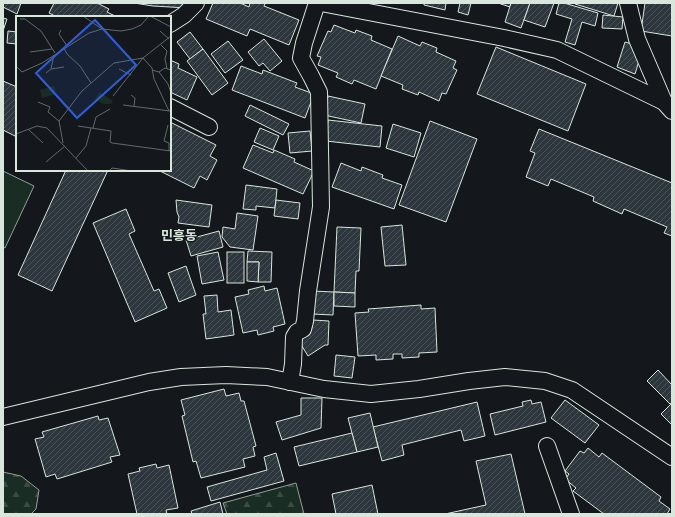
<svg xmlns="http://www.w3.org/2000/svg" width="675" height="517" font-family="'DejaVu Sans','Noto Sans KR',sans-serif">
  <defs>
    <pattern id="forest-firs" width="22" height="20" patternUnits="userSpaceOnUse"><rect width="22" height="20" fill="#1a2d24"/><path d="M5 1l3.5 6h-7zM16 11l3.5 6h-7z" fill="#3b4b43"/></pattern>
    <pattern id="building-hatch" width="6" height="6" patternUnits="userSpaceOnUse"><rect width="6" height="6" fill="#2c363c"/><path d="M-1 1l2-2M0 6l6-6M5 7l2-2" fill="none" stroke="#4a5358"/></pattern>
  </defs>
  <rect width="100%" height="100%" fill="#14181c"/>
  <!-- green -->
  <path fill="#1a2d24" stroke="#939e99" d="M 3,171 L 34,186 L 5,248 L 3,247 Z"/>
  <!-- forest -->
  <g fill="url(#forest-firs)" stroke="#939e99">
    <path d="M 3,472 L 21,476 L 39,490 L 36,509 L 31,514 L 3,514 Z"/>
    <path d="M 296,483 L 304,514 L 227,514 L 223,503 Z"/>
  </g>
  <!-- building -->
  <g fill="url(#building-hatch)" stroke="#d8e6dc">
    <path d="M 3,3 L 21,3 L 17,14 L 3,7 Z"/>
    <path d="M 54,3 L 97,3 L 109,9 L 107,12 L 117,17 L 57,17 L 49,13 Z"/>
    <path d="M 134,3 L 187,3 L 187,8 L 153,6 Z"/>
    <path d="M 213,3 L 240,3 L 249,7 L 250,3 L 263,3 L 265,4 L 264,6 L 299,20 L 289,45 L 250,29 L 247,36 L 206,19 Z"/>
    <path d="M 424,3 L 446,3 L 445,10 L 424,5 Z"/>
    <path d="M 460,3 L 471,3 L 468,15 L 458,12 Z"/>
    <path d="M 498,3 L 511,3 L 510,7 Z"/>
    <path d="M 511,3 L 530,3 L 521,28 L 505,22 Z"/>
    <path d="M 530,3 L 554,3 L 545,27 L 524,20 Z"/>
    <path d="M 559,3 L 564,3 L 598,13 L 595,26 L 582,22 L 575,45 L 565,42 L 572,19 L 556,14 Z"/>
    <path d="M 575,3 L 618,3 L 614,16 L 575,4 Z"/>
    <path d="M 645,3 L 672,3 L 672,36 L 641,31 Z"/>
    <path d="M 603,15 L 623,17 L 622,29 L 602,28 Z"/>
    <path d="M 3,18 L 7,19 L 3,31 Z"/>
    <path d="M 334,25 L 355,33 L 356,30 L 372,36 L 371,40 L 392,49 L 376,89 L 354,80 L 352,84 L 336,77 L 338,73 L 318,65 L 321,57 L 317,56 L 328,31 L 331,32 Z"/>
    <path d="M 8,31 L 17,32 L 17,44 L 7,43 Z"/>
    <path d="M 190,32 L 203,49 L 190,59 L 177,42 Z"/>
    <path d="M 398,36 L 420,46 L 422,42 L 437,48 L 436,52 L 456,61 L 453,68 L 457,70 L 446,94 L 442,93 L 439,101 L 419,92 L 418,95 L 402,89 L 403,85 L 381,76 Z"/>
    <path d="M 264,39 L 282,61 L 270,71 L 263,63 L 259,66 L 248,52 Z"/>
    <path d="M 228,41 L 243,60 L 225,73 L 211,54 Z"/>
    <path d="M 625,42 L 632,44 L 639,61 L 635,74 L 617,67 Z"/>
    <path d="M 496,47 L 586,84 L 568,131 L 477,94 Z"/>
    <path d="M 203,49 L 228,83 L 212,95 L 187,61 Z"/>
    <path d="M 170,60 L 179,64 L 178,68 L 197,77 L 187,100 L 170,92 Z"/>
    <path d="M 241,66 L 262,74 L 263,70 L 297,83 L 295,87 L 314,94 L 305,118 L 232,90 Z"/>
    <path d="M 3,81 L 17,87 L 17,137 L 3,130 Z"/>
    <path d="M 328,96 L 365,104 L 361,123 L 324,115 Z"/>
    <path d="M 250,105 L 289,124 L 283,135 L 245,116 Z"/>
    <path d="M 328,120 L 382,126 L 380,147 L 326,141 Z"/>
    <path d="M 430,121 L 477,139 L 446,222 L 399,205 Z"/>
    <path d="M 170,122 L 216,145 L 210,156 L 217,160 L 207,180 L 200,176 L 194,188 L 158,170 L 170,170 Z"/>
    <path d="M 393,124 L 421,133 L 414,157 L 386,148 Z"/>
    <path d="M 260,128 L 279,136 L 273,150 L 254,142 Z"/>
    <path d="M 539,129 L 672,183 L 672,236 L 664,233 L 667,227 L 624,209 L 622,214 L 593,201 L 594,197 L 551,179 L 548,186 L 526,177 L 535,153 L 530,151 Z"/>
    <path d="M 310,131 L 312,151 L 290,153 L 288,133 Z"/>
    <path d="M 253,145 L 273,153 L 274,150 L 295,159 L 294,162 L 314,171 L 303,194 L 243,168 Z"/>
    <path d="M 341,163 L 361,171 L 362,167 L 383,175 L 382,178 L 402,185 L 394,209 L 332,187 Z"/>
    <path d="M 66,170 L 108,170 L 52,291 L 18,275 Z"/>
    <path d="M 246,185 L 277,189 L 275,208 L 256,206 L 256,210 L 243,209 Z"/>
    <path d="M 176,200 L 212,205 L 209,227 L 178,223 L 179,217 L 177,212 Z"/>
    <path d="M 276,200 L 300,203 L 298,219 L 274,216 Z"/>
    <path d="M 126,209 L 135,231 L 129,234 L 154,291 L 159,289 L 167,308 L 135,322 L 93,223 Z"/>
    <path d="M 237,213 L 258,216 L 253,250 L 230,247 L 222,237 L 223,227 L 235,229 Z"/>
    <path d="M 402,225 L 406,265 L 385,266 L 381,227 Z"/>
    <path d="M 337,227 L 361,228 L 359,271 L 356,271 L 355,293 L 334,292 Z"/>
    <path d="M 219,231 L 223,247 L 191,256 L 186,240 Z"/>
    <path d="M 248,251 L 272,252 L 271,282 L 258,282 L 259,262 L 247,262 Z"/>
    <path d="M 218,252 L 224,280 L 202,284 L 197,256 Z"/>
    <rect x="227" y="252" width="17" height="31"/>
    <path d="M 247,262 L 259,262 L 258,282 L 247,281 Z"/>
    <path d="M 186,266 L 196,295 L 179,302 L 168,273 Z"/>
    <path d="M 264,286 L 265,291 L 277,288 L 285,324 L 273,327 L 274,331 L 258,335 L 257,330 L 243,333 L 235,297 L 249,294 L 248,290 Z"/>
    <path d="M 313,291 L 334,292 L 333,315 L 312,314 Z"/>
    <path d="M 334,292 L 355,293 L 355,307 L 334,306 Z"/>
    <path d="M 217,295 L 218,312 L 231,310 L 234,335 L 206,339 L 203,314 L 206,314 L 204,296 Z"/>
    <path d="M 421,305 L 421,309 L 435,308 L 437,352 L 419,353 L 419,357 L 402,358 L 402,354 L 393,354 L 393,359 L 376,360 L 376,355 L 358,356 L 355,313 L 369,312 L 368,309 Z"/>
    <path d="M 313,320 L 329,321 L 328,345 L 325,345 L 308,356 L 297,338 L 312,328 Z"/>
    <path d="M 336,355 L 355,357 L 352,378 L 334,376 Z"/>
    <path d="M 658,370 L 672,385 L 672,403 L 670,404 L 647,381 Z"/>
    <path d="M 224,389 L 226,396 L 239,393 L 241,401 L 244,401 L 256,446 L 253,447 L 255,456 L 243,459 L 245,467 L 201,478 L 196,461 L 193,462 L 182,416 L 185,415 L 181,400 Z"/>
    <path d="M 301,398 L 322,398 L 321,428 L 282,440 L 276,422 L 301,415 Z"/>
    <path d="M 531,400 L 532,404 L 541,402 L 546,422 L 495,435 L 490,414 L 523,406 L 522,402 Z"/>
    <path d="M 565,400 L 599,425 L 585,443 L 551,418 Z"/>
    <path d="M 477,402 L 485,436 L 464,441 L 461,430 L 402,445 L 404,455 L 382,461 L 373,427 Z"/>
    <path d="M 672,403 L 672,425 L 661,414 Z"/>
    <path d="M 370,413 L 378,447 L 357,452 L 348,418 Z"/>
    <path d="M 98,416 L 99,420 L 108,418 L 120,455 L 110,457 L 112,462 L 57,479 L 55,474 L 46,477 L 35,439 L 44,437 L 42,432 Z"/>
    <path d="M 352,433 L 357,452 L 299,466 L 294,447 Z"/>
    <path d="M 588,448 L 599,457 L 602,453 L 661,497 L 659,501 L 670,509 L 667,514 L 604,514 L 573,491 L 576,488 L 565,479 L 569,474 L 565,471 L 580,451 L 584,453 Z"/>
    <path d="M 276,453 L 284,481 L 211,501 L 207,487 L 267,470 L 264,457 Z"/>
    <path d="M 511,454 L 525,514 L 445,514 L 486,505 L 476,461 Z"/>
    <path d="M 156,464 L 157,468 L 169,465 L 178,508 L 166,510 L 167,514 L 137,514 L 128,474 L 140,471 L 139,468 Z"/>
    <path d="M 372,485 L 378,514 L 336,514 L 332,494 Z"/>
    <path d="M 220,502 L 223,514 L 192,514 L 191,511 Z"/>
  </g>
  <g fill="none" stroke-linecap="round" stroke-linejoin="round">
    <defs>
      <g id="minor">
        <path d="M 321,3 L 504,38 L 557,50 L 664,102 L 672,111"/>
        <path d="M 628,3 L 637,39 L 664,102"/>
        <path d="M 170,24 L 184,15 L 196,3"/>
        <path d="M 170,107 L 209,127"/>
        <path d="M 290,382 L 293,364 L 294,337 L 297,332 L 303,329 L 305,321 L 308,291 L 321,207 L 319,92 L 311,76 L 301,58 L 304,43 L 317,3"/>
        <path d="M 3,417 L 149,382 L 181,377 L 226,375 L 267,377 L 324,389 L 371,394 L 419,389 L 469,381 L 505,377 L 545,381 L 572,390 L 672,457"/>
        <path d="M 547,446 L 571,514"/>
      </g>
    </defs>
    <!-- minor casing -->
    <use href="#minor" stroke="#d8e6dc" stroke-width="18"/>
    <!-- minor -->
    <use href="#minor" stroke="#14181c" stroke-width="16"/>
  </g>
  <g text-anchor="middle" stroke-width="3" stroke-linejoin="round" paint-order="stroke">
    <!-- quarter labels -->
    <g font-size="13" font-weight="bold" fill="#d8e6dc" stroke="#14181c">
      <text x="179" y="240">민흥동</text>
    </g>
  </g>
  <!-- overview -->
  <g transform="translate(16 16)">
    <rect width="155" height="155" fill="#14181c"/>
    <path d="M 38,70 L 40,78 L 26,82 L 24,74 Z" fill="#1a2d24"/>
    <path d="M 84,76 L 97,85 L 95,88 L 87,88 L 79,83 Z" fill="#1a2d24"/>
    <path fill="none" stroke="#626a69" stroke-width="1" d="M 67,0 L 86,13M 134,0 L 155,11M 4,3 L 9,3 L 25,15 L 39,37M 45,14 L 43,18 L 51,30M 144,15 L 153,23M 145,29 L 151,35 L 149,43 L 151,53M 48,32 L 51,38 L 64,50 L 75,67M 14,36 L 36,33M 127,42 L 136,52 L 138,63 L 153,95M 0,50 L 6,56 L 26,47 L 73,17 L 86,13 L 105,15 L 116,13 L 125,9 L 133,0M 35,53 L 48,51M 103,53 L 115,59M 136,54 L 143,56 L 152,68 L 155,77M 143,56 L 149,52 L 155,54M 30,57 L 35,53 L 38,39M 115,79 L 119,82 L 118,90M 97,80 L 127,42M 22,86 L 34,91 L 32,96 L 43,105M 107,89 L 154,95M 152,109 L 148,125 L 153,127 L 153,135M 62,110 L 95,115 L 94,126 L 96,127 L 155,135M 77,112 L 80,101 L 94,93M 12,113 L 27,127M 0,118 L 21,110 L 31,112 L 72,155M 47,127 L 43,105 L 66,75 L 98,47 L 127,42 L 155,20M 60,142 L 70,130 L 75,112M 30,146 L 49,130M 93,155 L 96,152 L 116,155"/>
    <path fill="#305dd8" fill-opacity="0.15" stroke="#305dd8" stroke-width="2" d="M 79,4 L 120,49 L 61,102 L 20,57 Z"/>
    <rect width="155" height="155" fill="none" stroke="#d8e6dc" stroke-width="2"/>
  </g>
  <!-- border -->
  <rect width="675" height="517" fill="none" stroke="#d8e6dc" stroke-width="8"/>
</svg>
